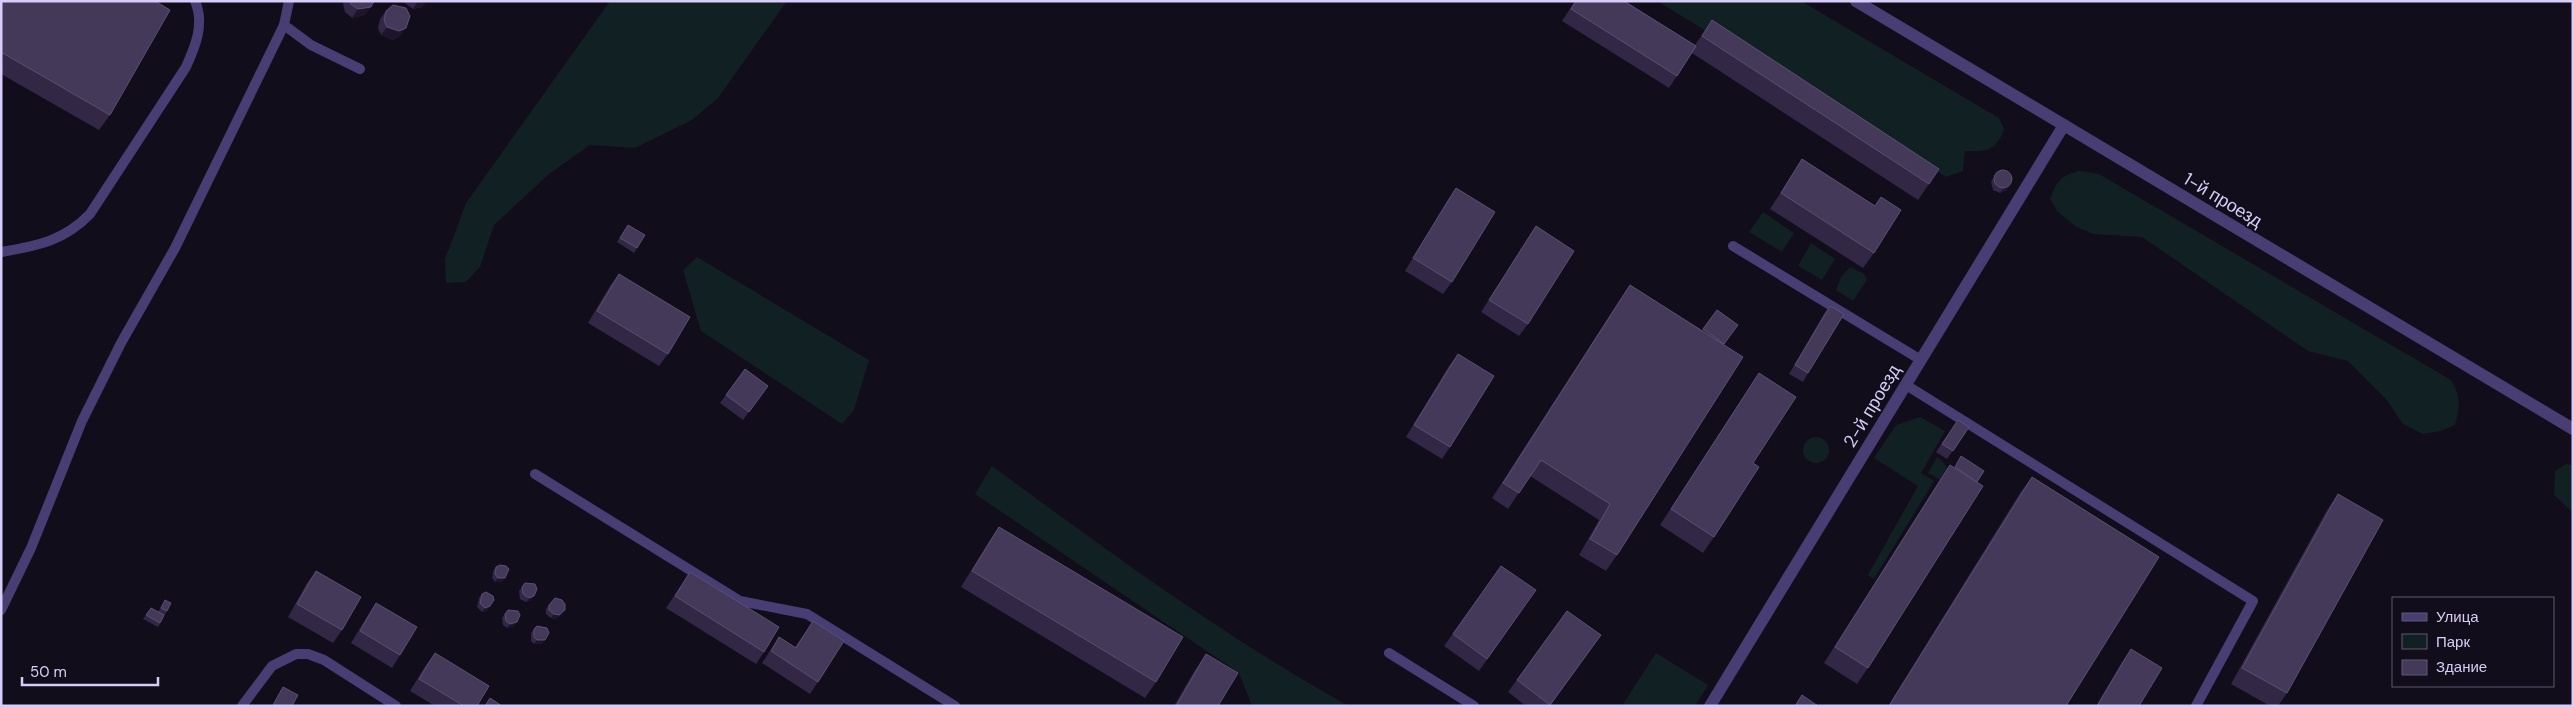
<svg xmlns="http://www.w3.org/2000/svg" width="2574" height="707" font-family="'DM Sans',sans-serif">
  <rect width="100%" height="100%" fill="#110d1a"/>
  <!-- green -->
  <g fill="#112023">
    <path d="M 610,1 L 787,1 L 718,98 L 692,120 L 635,148 L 590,145 L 549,174 L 494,225 L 480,267 L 466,282 L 446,283 L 445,259 L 466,203 Z"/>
    <path d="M 1657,1 L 1801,1 L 1999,118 L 2004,129 C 1997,151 1986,152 1965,151 L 1963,171 L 1946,177 Z"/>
    <path d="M 2080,171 L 2099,174 L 2451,380 C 2461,395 2460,408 2455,425 L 2441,431 L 2423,434 L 2403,424 L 2386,399 L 2348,361 L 2308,351 L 2142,237 L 2093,234 L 2075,226 L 2057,211 L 2050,199 C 2057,181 2061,175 2080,171 Z"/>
    <path d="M 1763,212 L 1794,233 L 1782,252 L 1749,232 Z"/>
    <path d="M 1811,243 L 1835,259 L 1822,280 L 1798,266 Z"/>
    <path d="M 697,257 L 869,360 L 854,410 L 842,424 L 701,331 L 683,270 Z"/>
    <path d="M 1850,267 L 1864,274 L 1867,280 L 1853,301 L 1836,290 L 1841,277 Z"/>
    <path d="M 1920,417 L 1945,431 L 1921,473 L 1934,481 L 1874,579 L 1868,575 L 1918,486 L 1874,458 L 1896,425 Z"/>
    <circle cx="1816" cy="450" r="13"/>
    <path d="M 1937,457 C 1947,463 1956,483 1965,494 L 1928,473 Z"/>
    <path d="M 2566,464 L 2573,465 L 2573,513 L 2554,495 L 2555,471 Z"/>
    <path d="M 992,466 C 1108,551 1223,636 1349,706 L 1252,706 L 1239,673 L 975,494 Z"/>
    <path d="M 1656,653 L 1708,685 L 1695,706 L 1622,706 Z"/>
  </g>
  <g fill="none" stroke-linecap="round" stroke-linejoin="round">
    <!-- lane -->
    <g stroke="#483e73" stroke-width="10">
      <path d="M 289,1 L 284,25 L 311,45 L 360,69"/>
      <path d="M 1733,246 L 1921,360"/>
      <path d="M 1,252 C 37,246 64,241 90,214 L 186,67 C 195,47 205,24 195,1"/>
      <path d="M 1906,385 L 2253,601 L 2196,706"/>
      <path d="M 535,474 L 740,601 L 807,614 L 955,706"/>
      <path d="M 1,610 L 31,548 L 82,421 L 121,343 L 175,248 L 284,25"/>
      <path d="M 1389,653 L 1474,706"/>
      <path d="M 242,706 L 272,666 L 296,654 L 308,654 L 324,660 L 396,706"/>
    </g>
    <!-- street -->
    <g stroke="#483e73" stroke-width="12">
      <path d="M 1856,1 L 2573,429"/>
      <path d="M 1710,706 L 2064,125"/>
    </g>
  </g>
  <!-- wall -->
  <g fill="#322745">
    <path d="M 1,1 L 110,115 L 99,130 L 1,74 Z"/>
    <path d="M 344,1 L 374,1 L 365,15 L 352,18 L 345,12 L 343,4 Z"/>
    <path d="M 402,1 L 426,1 L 422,7 L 413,9 Z"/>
    <path d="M 1575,1 L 1624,1 L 1695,45 L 1712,20 L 1929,184 L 1918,200 L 1692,53 L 1669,88 L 1562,21 Z"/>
    <path d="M 386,11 L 406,28 L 400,36 L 393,40 L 381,35 L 378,28 L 380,19 Z"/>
    <path d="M 1802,159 L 1875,206 L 1881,197 L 1874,253 L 1863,268 L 1770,209 Z"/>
    <path d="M 1997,171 L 2007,190 L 2000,193 L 1993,190 L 1991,182 Z"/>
    <path d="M 1456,188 L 1452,282 L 1443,294 L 1405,271 L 1447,201 Z"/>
    <path d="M 628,225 L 637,248 L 634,253 L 617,242 Z"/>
    <path d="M 1536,226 L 1528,324 L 1519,336 L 1481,312 Z"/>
    <path d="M 619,274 L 668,354 L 659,366 L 588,323 L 610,286 Z"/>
    <path d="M 1630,285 L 1702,330 L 1717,310 L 1724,345 L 1617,555 L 1606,571 L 1579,555 L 1599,520 L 1530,476 L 1508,509 L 1492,498 L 1619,301 Z"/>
    <path d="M 1830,306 L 1808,373 L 1803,382 L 1789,374 L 1824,314 Z"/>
    <path d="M 1458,354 L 1450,447 L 1442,459 L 1406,437 L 1449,366 Z"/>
    <path d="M 745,369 L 768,386 L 743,420 L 720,403 Z"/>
    <path d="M 1759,373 L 1714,537 L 1703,553 L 1660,525 Z"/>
    <path d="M 1958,420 L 1969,427 L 1947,459 L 1936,452 Z"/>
    <path d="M 1950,465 L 1977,482 L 1868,668 L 1857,684 L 1824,663 L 1939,481 Z"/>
    <path d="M 2032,477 L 2066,706 L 1888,706 L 2020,493 Z"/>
    <path d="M 2338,494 L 2287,693 L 2278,706 L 2270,706 L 2231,684 L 2327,510 Z"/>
    <path d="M 999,527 L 1156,682 L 1145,698 L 961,587 L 988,543 Z"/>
    <path d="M 1501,566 L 1536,590 L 1479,671 L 1444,646 Z"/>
    <path d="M 496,567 L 502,582 L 495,582 L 492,578 L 493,571 Z"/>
    <path d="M 316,571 L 342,630 L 333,643 L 288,617 L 307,583 Z"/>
    <path d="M 690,572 L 764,652 L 756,664 L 666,608 Z"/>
    <path d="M 525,583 L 531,600 L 526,602 L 520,599 L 519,591 Z"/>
    <path d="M 482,594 L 490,606 L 487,611 L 482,612 L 477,607 L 479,598 Z"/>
    <path d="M 165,600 L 167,611 L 158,627 L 143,619 L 151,608 L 158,612 Z"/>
    <path d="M 376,603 L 400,655 L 392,668 L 351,643 L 368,615 Z"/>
    <path d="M 549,605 L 562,614 L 556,619 L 551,618 L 546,614 L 546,609 Z"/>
    <path d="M 508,610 L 514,626 L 507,628 L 503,625 L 502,618 Z"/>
    <path d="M 1567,611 L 1601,635 L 1550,706 L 1526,706 L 1508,692 Z"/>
    <path d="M 813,621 L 818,682 L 810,694 L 762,663 L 779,637 L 795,647 Z"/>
    <path d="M 534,629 L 542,644 L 534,644 L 531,641 L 531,633 Z"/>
    <path d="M 2131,649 L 2139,706 L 2096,706 L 2122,662 Z"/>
    <path d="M 435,653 L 477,706 L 435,706 L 410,691 L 426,665 Z"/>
    <path d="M 1206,654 L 1218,706 L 1174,706 L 1195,670 Z"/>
  </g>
  <!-- shaded-wall -->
  <g fill="#1e152c">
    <path d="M 418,1 L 426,1 L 422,7 L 413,9 Z"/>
    <path d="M 371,7 L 365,15 L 352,18 L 358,9 Z"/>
    <path d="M 387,27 L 406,28 L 400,36 L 393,40 L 381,35 Z"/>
    <path d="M 2010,186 L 2007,190 L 2000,193 L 2003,189 Z"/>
    <path d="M 498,578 L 505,578 L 502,582 L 495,582 Z"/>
    <path d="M 534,596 L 531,600 L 526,602 L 529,598 Z"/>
    <path d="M 490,606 L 487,611 L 482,612 L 485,608 Z"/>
    <path d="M 565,610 L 562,614 L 556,619 L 551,618 L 554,614 Z"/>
    <path d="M 517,622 L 514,626 L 507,628 L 510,624 Z"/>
    <path d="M 537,640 L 545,640 L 542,644 L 534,644 Z"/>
  </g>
  <!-- building -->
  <g fill="#443959" stroke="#5b5072">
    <path d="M 1,1 L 155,1 L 170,10 L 110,115 L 1,52 Z"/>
    <path d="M 350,1 L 374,1 L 371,7 L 358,9 L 351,4 Z"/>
    <path d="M 1576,1 L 1624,1 L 1696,46 L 1677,76 L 1571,9 Z"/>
    <path d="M 393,5 L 406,8 L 410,16 L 406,28 L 399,31 L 387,27 L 384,20 L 386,11 Z"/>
    <path d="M 1712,20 L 1939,169 L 1929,184 L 1702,36 Z"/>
    <path d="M 1802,159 L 1875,206 L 1881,197 L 1901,210 L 1874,253 L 1781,193 Z"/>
    <circle cx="2003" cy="179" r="9"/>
    <path d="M 1456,188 L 1495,212 L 1452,282 L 1413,258 Z"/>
    <path d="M 628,225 L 645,235 L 637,248 L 620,238 Z"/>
    <path d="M 1536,226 L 1574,251 L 1528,324 L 1489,300 Z"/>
    <path d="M 619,274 L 690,317 L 668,354 L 597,311 Z"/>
    <path d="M 1630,285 L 1743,357 L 1617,555 L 1590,539 L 1610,504 L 1541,460 L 1519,493 L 1503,483 Z"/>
    <path d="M 1830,306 L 1844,314 L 1808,373 L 1795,365 Z"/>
    <path d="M 1717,310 L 1738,325 L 1724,344 L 1703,329 Z"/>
    <path d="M 1458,354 L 1494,376 L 1450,447 L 1414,425 Z"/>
    <path d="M 745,369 L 768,386 L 749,412 L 726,395 Z"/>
    <path d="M 1759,373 L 1796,397 L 1753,463 L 1759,467 L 1714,537 L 1671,509 Z"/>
    <path d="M 1958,420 L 1969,427 L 1953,451 L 1942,444 Z"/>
    <path d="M 1961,456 L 1984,471 L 1977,482 L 1955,467 Z"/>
    <path d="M 1950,465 L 1983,486 L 1868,668 L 1835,647 Z"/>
    <path d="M 2032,477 L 2159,557 L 2066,706 L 1889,706 Z"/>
    <path d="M 2338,494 L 2383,520 L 2287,693 L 2242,668 Z"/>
    <path d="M 999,527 L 1183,637 L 1156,682 L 972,571 Z"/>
    <path d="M 500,565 L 506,566 L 509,569 L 505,578 L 498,578 L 495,574 L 496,567 Z"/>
    <path d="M 1501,566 L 1536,590 L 1487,659 L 1453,634 Z"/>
    <path d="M 316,571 L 361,597 L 342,630 L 297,604 Z"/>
    <path d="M 690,572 L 779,627 L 764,652 L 675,596 Z"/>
    <path d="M 525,583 L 535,584 L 537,589 L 534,596 L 529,598 L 523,594 L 522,587 Z"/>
    <path d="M 486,592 L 493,596 L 494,600 L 490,606 L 485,608 L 480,603 L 482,594 Z"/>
    <path d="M 555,598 L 562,600 L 565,604 L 565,610 L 559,615 L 554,614 L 549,610 L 549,605 Z"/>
    <path d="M 165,600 L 171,603 L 167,611 L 161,608 Z"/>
    <path d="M 376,603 L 417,627 L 400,655 L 360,631 Z"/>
    <path d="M 151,608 L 164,615 L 160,623 L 146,615 Z"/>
    <path d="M 508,610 L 518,611 L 520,615 L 517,622 L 510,624 L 506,621 L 505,614 Z"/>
    <path d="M 1567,611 L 1601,635 L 1550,705 L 1517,680 Z"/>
    <path d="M 813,621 L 844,641 L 818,682 L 771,651 L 779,637 L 796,648 Z"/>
    <path d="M 537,626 L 547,628 L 549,633 L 545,640 L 537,640 L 534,637 L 534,629 Z"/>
    <path d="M 2131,649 L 2162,668 L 2139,706 L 2097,706 Z"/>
    <path d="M 435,653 L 489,686 L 477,706 L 464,706 L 419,679 Z"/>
    <path d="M 1206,654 L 1238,673 L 1218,706 L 1176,706 Z"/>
    <path d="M 283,687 L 298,695 L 292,706 L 274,706 L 273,705 Z"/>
    <path d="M 1802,695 L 1818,706 L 1795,706 Z"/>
    <path d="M 490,698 L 502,706 L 485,706 Z"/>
  </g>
  <g text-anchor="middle" stroke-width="4" stroke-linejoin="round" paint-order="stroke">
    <!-- street labels -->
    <g font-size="18" fill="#d8ccf8" stroke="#110d1a">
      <text transform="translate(2223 200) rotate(31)" y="6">1-й проезд</text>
      <text transform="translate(1872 406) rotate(-59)" y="6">2-й проезд</text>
    </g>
  </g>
  <!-- border -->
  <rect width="2574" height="707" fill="none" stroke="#d8ccf8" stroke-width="5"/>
  <!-- legend -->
  <rect x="2392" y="597" width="162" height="90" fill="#110d1a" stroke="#615973"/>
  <rect x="2402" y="613" width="25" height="8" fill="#483e73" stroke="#615973"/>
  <text x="2436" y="622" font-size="15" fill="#d8ccf8">Улица</text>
  <rect x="2402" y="634" width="25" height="15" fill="#112023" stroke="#615973"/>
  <text x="2436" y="647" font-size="15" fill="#d8ccf8">Парк</text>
  <rect x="2402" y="660" width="25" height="15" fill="#443959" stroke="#615973"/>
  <text x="2436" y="672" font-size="15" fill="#d8ccf8">Здание</text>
  <!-- scale -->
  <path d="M22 677v8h136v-8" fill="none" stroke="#d8ccf8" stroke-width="2.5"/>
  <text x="30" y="677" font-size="15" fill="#d8ccf8" stroke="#110d1a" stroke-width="4" paint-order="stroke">50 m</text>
</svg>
